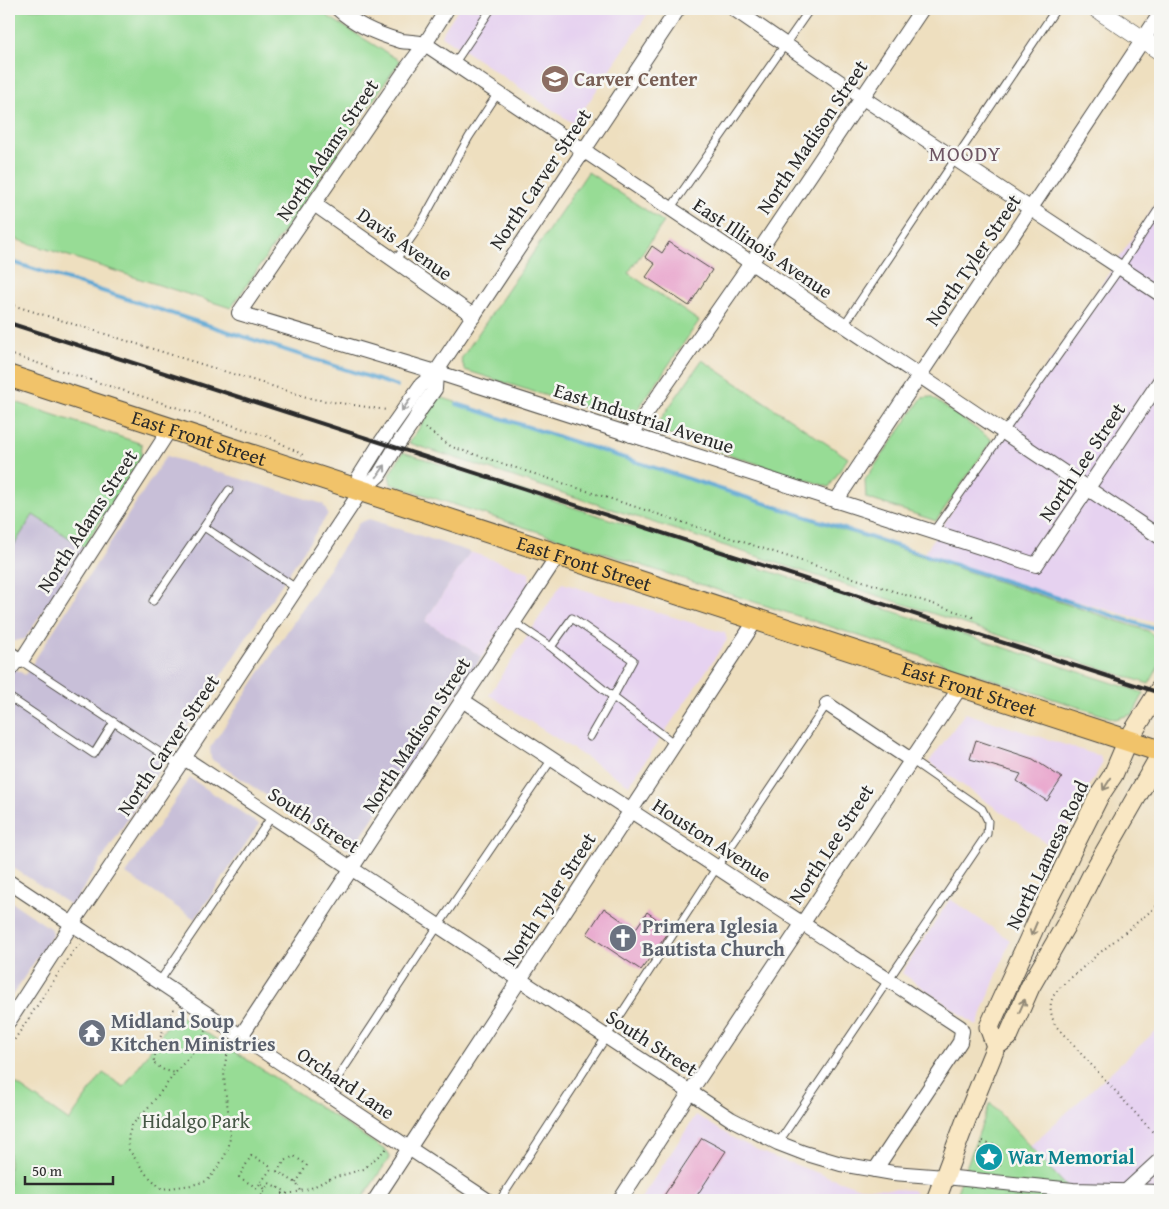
<svg xmlns="http://www.w3.org/2000/svg" width="1169" height="1209" font-family="'Gentium Book Plus',serif">
  <rect width="100%" height="100%" fill="#f6f6f2"/>
  <filter id="ink" filterUnits="userSpaceOnUse"><feTurbulence type="fractalNoise" baseFrequency=".02" numOctaves="2"/><feDisplacementMap in="SourceGraphic" scale="10" xChannelSelector="R" yChannelSelector="G"/><feConvolveMatrix kernelMatrix="1 2 1 2 8 2 1 2 1" color-interpolation-filters="sRGB"/></filter>
  <filter id="wash" filterUnits="userSpaceOnUse"><feTurbulence type="fractalNoise" baseFrequency=".0096" numOctaves="4" result="noise"/><feDisplacementMap in="SourceGraphic" scale="20" xChannelSelector="R" yChannelSelector="G"/><feGaussianBlur stdDeviation="1.12" result="paint"/><feColorMatrix in="noise" values="0 0 0 0 0 0 0 0 0 0 0 0 0 0 0 0 0 1.4 0 .05"/><feComposite in="paint" operator="in"/></filter>
  <g filter="url(#wash)">
    <rect width="100%" height="100%" fill="#eedfbf"/>
    <!-- built -->
    <g fill="#e6d2f0">
      <path d="M 458,9 L 651,9 L 574,124 L 441,35 Z"/>
      <path d="M 1160,197 L 1160,620 L 1152,622 L 921,559 L 990,451 Z"/>
      <path d="M 470,552 L 529,572 L 530,583 L 482,657 L 425,621 Z"/>
      <path d="M 562,583 L 725,633 L 727,640 L 629,785 L 489,695 Z"/>
      <path d="M 965,713 L 1100,756 L 1102,764 L 1090,784 L 1055,849 L 929,762 Z"/>
      <path d="M 950,899 L 1010,940 L 977,1026 L 902,973 Z"/>
      <path d="M 1160,1027 L 1160,1200 L 1079,1200 L 1030,1146 Z"/>
      <path d="M 696,1115 L 733,1138 L 768,1155 L 857,1187 L 912,1190 L 917,1196 L 915,1200 L 640,1200 Z"/>
    </g>
    <!-- industrial -->
    <g fill="#c8bfd8">
      <path d="M 166,456 L 323,504 L 328,514 L 176,744 L 72,906 L 9,865 L 9,665 L 25,675 Z"/>
      <path d="M 33,515 L 84,547 L 25,639 L 10,642 L 9,641 L 9,553 Z"/>
      <path d="M 369,519 L 470,552 L 425,621 L 482,657 L 354,846 L 347,849 L 211,759 L 210,748 L 359,523 Z"/>
      <path d="M 190,778 L 259,824 L 195,919 L 126,874 Z"/>
      <path d="M 9,900 L 51,929 L 53,934 L 9,1000 Z"/>
    </g>
    <!-- green -->
    <g fill="#97dc95" stroke="#618460">
      <path d="M 9,9 L 316,9 L 400,61 L 231,308 L 9,237 Z"/>
      <path d="M 588,172 L 664,222 L 628,273 L 699,321 L 629,422 L 465,370 L 461,359 Z"/>
      <path d="M 702,360 L 848,458 L 829,487 L 660,432 L 658,423 Z"/>
      <path d="M 440,397 L 1148,631 L 1160,641 L 1160,664 L 1149,684 L 409,443 Z"/>
      <path d="M 931,397 L 992,440 L 936,521 L 866,498 L 865,480 L 922,398 Z"/>
      <path d="M 9,400 L 142,444 L 141,456 L 84,547 L 33,515 L 9,553 Z"/>
      <path d="M 403,452 L 1144,693 L 1133,714 L 1115,719 L 391,484 L 389,475 Z"/>
      <path d="M 176,1013 L 388,1152 L 390,1157 L 361,1200 L 9,1200 L 9,1079 L 69,1121 L 103,1073 L 124,1087 Z"/>
      <path d="M 990,1103 L 1079,1200 L 954,1200 Z"/>
    </g>
    <g fill="none" stroke-linecap="round" stroke-linejoin="round">
      <!-- stream -->
      <g stroke="#5ba6d3" stroke-width="4">
        <path d="M 9,261 L 397,386"/>
        <path d="M 457,404 L 1151,628 L 1160,628"/>
      </g>
    </g>
    <g id="blocks">
      <!-- building -->
      <g fill="#e9a7ce">
        <path d="M 669,242 L 712,270 L 689,306 L 646,277 L 655,264 L 645,257 L 652,246 L 662,253 Z"/>
        <path d="M 976,740 L 1033,759 L 1062,778 L 1047,801 L 1017,781 L 1021,774 L 970,759 Z"/>
        <path d="M 604,908 L 635,930 L 647,912 L 671,929 L 641,970 L 587,934 Z"/>
        <path d="M 702,1138 L 726,1151 L 694,1200 L 661,1200 Z"/>
      </g>
    </g>
  </g>
  <g filter="url(#ink)">
    <use href="#blocks" fill-opacity="0" stroke="#484641" stroke-width="1"/>
    <g fill="none" stroke-linecap="round" stroke-linejoin="round">
      <defs>
        <g id="service">
          <path d="M 454,64 L 491,9"/>
          <path d="M 670,209 L 810,9"/>
          <path d="M 395,261 L 419,227 L 469,137 L 498,93"/>
          <path d="M 844,325 L 1056,9"/>
          <path d="M 204,527 L 296,588"/>
          <path d="M 933,532 L 1120,268 L 1160,207"/>
          <path d="M 153,601 L 229,490"/>
          <path d="M 514,622 L 551,647 L 613,697 L 633,660 L 572,618 L 551,647"/>
          <path d="M 9,676 L 21,661 L 179,765"/>
          <path d="M 9,697 L 94,754 L 114,722"/>
          <path d="M 590,737 L 613,697 L 675,744"/>
          <path d="M 159,982 L 272,816"/>
          <path d="M 327,1094 L 438,926 L 552,759"/>
          <path d="M 778,1143 L 987,834 L 988,821 L 982,809 L 911,760"/>
          <path d="M 500,1200 L 717,867 L 827,704"/>
        </g>
        <g id="minor">
          <path d="M 338,9 C 354,24 380,35 401,41 C 409,42 417,42 425,44 L 1160,537"/>
          <path d="M 447,9 L 425,44 L 407,68 L 239,313 L 436,372 L 1036,565 L 1160,381"/>
          <path d="M 734,9 L 863,98 L 1160,294"/>
          <path d="M 314,204 L 474,316"/>
          <path d="M 631,435 L 751,263 L 922,9"/>
          <path d="M 361,491 L 359,477 L 381,442 L 421,385 L 436,372 L 678,9"/>
          <path d="M 836,501 L 1160,14"/>
          <path d="M 9,653 L 21,661 L 170,429"/>
          <path d="M 462,700 L 960,1027 L 962,1031 L 960,1042 L 875,1170"/>
          <path d="M 827,704 L 911,760"/>
          <path d="M 184,758 L 731,1119 L 778,1143 L 804,1153 L 841,1164 L 893,1173 L 945,1177 L 1073,1190 L 1160,1192"/>
          <path d="M 9,882 L 487,1200"/>
          <path d="M 9,1021 L 72,924 L 184,758 L 361,491 L 379,475 L 396,447 L 414,421 L 420,410 L 435,389 L 436,372"/>
          <path d="M 241,1036 L 558,555"/>
          <path d="M 1124,1193 L 1160,1160"/>
          <path d="M 375,1200 L 756,620"/>
          <path d="M 620,1200 L 690,1092 L 961,686"/>
        </g>
        <path id="tertiary" d="M 1097,9 L 1160,51"/>
        <g id="secondary">
          <path d="M 996,1046 L 989,1027 L 1041,913 L 1056,884 L 1075,844 L 1099,796 L 1113,775 L 1128,740 L 1160,689"/>
          <path d="M 936,1200 L 969,1112 L 996,1046 L 1008,1037 L 1030,987 L 1075,909 L 1094,871 L 1160,756"/>
        </g>
        <g id="primary">
          <path id="s1" d="M 9,376 L 1160,751"/>
        </g>
      </defs>
      <!-- service casing -->
      <use href="#service" stroke="#484641" stroke-width="9"/>
      <!-- minor casing -->
      <use href="#minor" stroke="#484641" stroke-width="16"/>
      <!-- tertiary casing -->
      <use href="#tertiary" stroke="#484641" stroke-width="19"/>
      <!-- secondary casing -->
      <use href="#secondary" stroke="#484641" stroke-width="21"/>
      <!-- primary casing -->
      <use href="#primary" stroke="#484641" stroke-width="23"/>
      <!-- path -->
      <g stroke="#484641" stroke-width="2" stroke-dasharray="1 4" stroke-linecap="butt">
        <path d="M 9,304 L 313,399 L 387,410"/>
        <path d="M 9,354 L 269,437 L 303,455"/>
        <path d="M 425,428 L 452,447 L 976,618"/>
        <path d="M 1160,903 C 1134,926 1105,947 1079,971 C 1071,978 1060,986 1054,995 C 1048,1005 1051,1015 1055,1025 L 1160,1140"/>
        <path d="M 174,1009 C 163,1027 158,1042 153,1063 L 164,1070 L 175,1073"/>
        <path d="M 206,1031 L 192,1054 L 180,1067 L 152,1103 L 132,1125 L 128,1137 L 129,1150 L 146,1174 L 162,1189 L 192,1185 L 207,1181 C 214,1173 227,1155 229,1145 C 234,1116 218,1082 227,1056 C 228,1052 230,1049 233,1046"/>
        <path d="M 9,1048 L 74,950 L 81,944"/>
        <path d="M 983,1141 L 999,1147 L 1000,1166 L 977,1163 L 975,1159 Z"/>
        <path d="M 261,1182 L 271,1169 L 269,1165 L 251,1156 L 239,1177 L 257,1188 L 261,1182 L 265,1190"/>
        <path d="M 296,1183 L 307,1165 L 294,1156 L 285,1161 L 277,1171 L 296,1183 L 301,1191"/>
        <path d="M 282,1194 L 293,1193 L 309,1189 L 329,1179 L 364,1169 L 386,1149"/>
        <path d="M 259,1200 L 269,1183 L 285,1191 L 282,1194 L 279,1200"/>
        <path d="M 960,1200 L 961,1197 L 986,1200"/>
      </g>
      <!-- service -->
      <use href="#service" stroke="#fff" stroke-width="7"/>
      <!-- minor -->
      <use href="#minor" stroke="#fff" stroke-width="14"/>
      <!-- tertiary -->
      <use href="#tertiary" stroke="#fff" stroke-width="18"/>
      <!-- secondary -->
      <use href="#secondary" stroke="#f9e7c3" stroke-width="19"/>
      <!-- primary -->
      <use href="#primary" stroke="#f1c36a" stroke-width="21"/>
      <!-- rail -->
      <path stroke="#2b2b2b" stroke-width="4" d="M 9,323 L 1160,693"/>
    </g>
    <!-- one-way arrows -->
    <defs><path id="oneway-shaft" d="M-6 0H5M1.5-3L5.5 0L1.5 3" fill="none" stroke-width="1.6" stroke-linecap="round" stroke-linejoin="round" transform="scale(1.25)"/></defs>
    <g stroke="#a0a0a0">
      <use href="#oneway-shaft" transform="translate(406 405) rotate(125)"/>
      <use href="#oneway-shaft" transform="translate(381 471) rotate(-55)"/>
    </g>
    <g stroke="#928977">
      <use href="#oneway-shaft" transform="translate(1107 784) rotate(123)"/>
      <use href="#oneway-shaft" transform="translate(1034 929) rotate(113)"/>
      <use href="#oneway-shaft" transform="translate(1022 1006) rotate(-66)"/>
    </g>
  </g>
  <!-- icons -->
  <defs>
    <symbol id="school-disc" viewBox="-11 -11 22 22"><circle r="9.5" fill="#8d6e63" stroke="#f6f6f2"/><path d="M0-5L7-2L0 1L-7-2ZM-4 1L0 2.5L4 1V4Q0 6-4 4Z" fill="#fff"/></symbol>
    <symbol id="church-disc" viewBox="-11 -11 22 22"><circle r="9.5" fill="#6b7280" stroke="#f6f6f2"/><path d="M-1.2-6h2.4v3.5h3.3v2.4h-3.3V6h-2.4V-.1h-3.3v-2.4h3.3Z" fill="#fff"/></symbol>
    <symbol id="temple-disc" viewBox="-11 -11 22 22"><circle r="9.5" fill="#6b7280" stroke="#f6f6f2"/><path d="M0-6L5-2H3V0L6.5 2.5H4V6H1.5V3h-3V6H-4V2.5H-6.5L-3 0V-2H-5Z" fill="#fff"/></symbol>
    <symbol id="sight-disc" viewBox="-11 -11 22 22"><circle r="9.5" fill="#0f9aa8" stroke="#f6f6f2"/><path d="M0-6L1.8-2.2L6-1.7L2.9 1.2L3.7 5.4L0 3.3L-3.7 5.4L-2.9 1.2L-6-1.7L-1.8-2.2Z" fill="#fff"/></symbol>
  </defs>
  <g fill-rule="evenodd">
    <use href="#school-disc" x="539" y="63" width="32" height="32"/>
    <use href="#church-disc" x="607" y="922" width="32" height="32"/>
    <use href="#temple-disc" x="76" y="1017" width="32" height="32"/>
    <use href="#sight-disc" x="973" y="1141" width="32" height="32"/>
  </g>
  <g text-anchor="middle" stroke-width="5" stroke-linejoin="round" paint-order="stroke">
    <!-- education labels -->
    <g font-size="20" font-weight="bold" fill="#785e54" stroke="#f6f6f2" text-anchor="start">
      <text x="574" y="86">Carver Center</text>
    </g>
    <!-- street labels -->
    <g font-size="20" fill="#2b2b2b" stroke="#f6f6f2">
      <text transform="translate(812 137) rotate(-56)" y="7">North Madison Street</text>
      <text transform="translate(327 150) rotate(-56)" y="7">North Adams Street</text>
      <text transform="translate(540 179) rotate(-56)" y="7">North Carver Street</text>
      <text transform="translate(405 244) rotate(35)" y="7">Davis Avenue</text>
      <text transform="translate(763 248) rotate(34)" y="7">East Illinois Avenue</text>
      <text transform="translate(973 260) rotate(-56)" y="7">North Tyler Street</text>
      <text transform="translate(644 418) rotate(18)" y="7">East Industrial Avenue</text>
      <text dy="7" stroke="none"><textPath href="#s1" startOffset="200">East Front Street</textPath></text>
      <text transform="translate(1082 462) rotate(-56)" y="7">North Lee Street</text>
      <text transform="translate(87 521) rotate(-57)" y="7">North Adams Street</text>
      <text dy="7" stroke="none"><textPath href="#s1" startOffset="605">East Front Street</textPath></text>
      <text dy="7" stroke="none"><textPath href="#s1" startOffset="1010">East Front Street</textPath></text>
      <text transform="translate(416 735) rotate(-57)" y="7">North Madison Street</text>
      <text transform="translate(168 745) rotate(-56)" y="7">North Carver Street</text>
      <text transform="translate(314 820) rotate(33)" y="7">South Street</text>
      <text transform="translate(712 840) rotate(33)" y="7">Houston Avenue</text>
      <text transform="translate(831 844) rotate(-57)" y="7">North Lee Street</text>
      <text transform="translate(1047 855) rotate(-64)" y="7">North Lamesa Road</text>
      <text transform="translate(549 899) rotate(-57)" y="7">North Tyler Street</text>
      <text transform="translate(652 1043) rotate(33)" y="7">South Street</text>
      <text transform="translate(346 1083) rotate(34)" y="7">Orchard Lane</text>
    </g>
    <!-- worship labels -->
    <g font-size="20" font-weight="bold" fill="#5b616d" stroke="#f6f6f2" text-anchor="start">
      <text x="642" y="933">Primera Iglesia<tspan x="642" dy="23">Bautista Church</tspan></text>
      <text x="111" y="1028">Midland Soup<tspan x="111" dy="23">Kitchen Ministries</tspan></text>
    </g>
    <!-- park labels -->
    <g font-size="20" fill="#465746" stroke="#f6f6f2">
      <text x="196" y="1128">Hidalgo Park</text>
    </g>
    <!-- culture labels -->
    <g font-size="20" font-weight="bold" fill="#0d838f" stroke="#f6f6f2" text-anchor="start">
      <text x="1008" y="1164">War Memorial</text>
    </g>
    <!-- neighbourhood labels -->
    <g font-size="21" letter-spacing="1" fill="#6e5664" stroke="#f6f6f2">
      <text x="965" y="161">MOODY</text>
    </g>
  </g>
  <!-- margin -->
  <rect width="1169" height="1209" fill="none" stroke="#f6f6f2" stroke-width="30"/>
  <!-- scale -->
  <path d="M25 1176v8h88v-8" fill="none" stroke="#2b2b2b" stroke-width="2.5"/>
  <text x="32" y="1176" font-size="15" fill="#2b2b2b" stroke="#f6f6f2" stroke-width="4" paint-order="stroke">50 m</text>
</svg>
